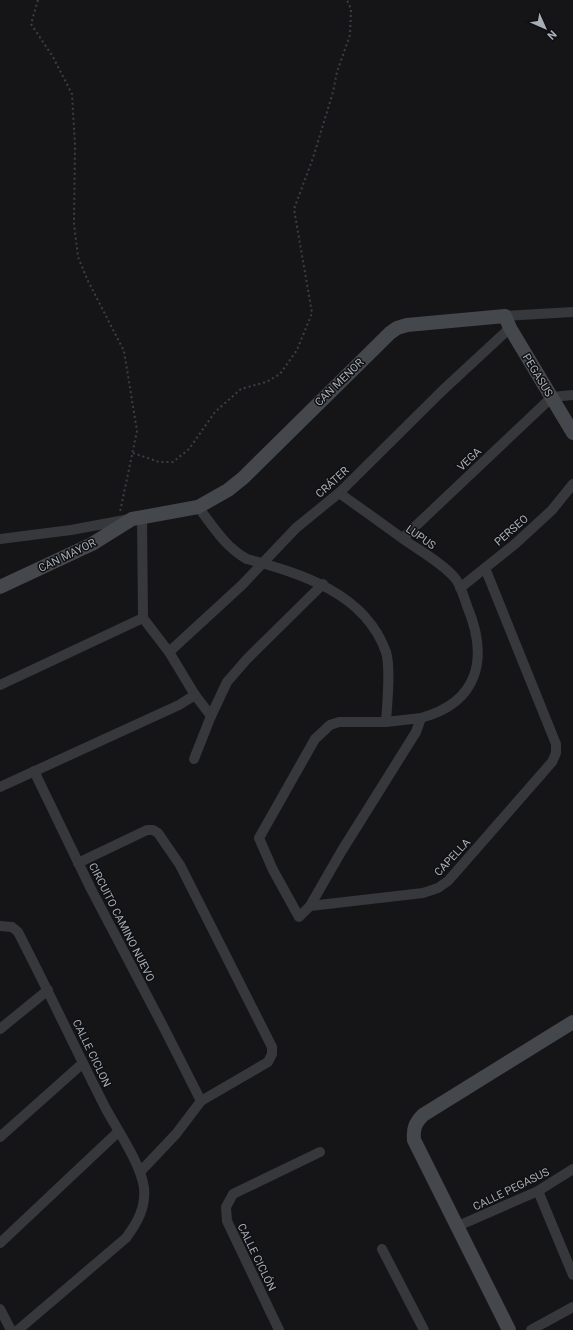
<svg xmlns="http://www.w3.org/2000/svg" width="573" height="1330" font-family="Roboto,sans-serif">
  <rect width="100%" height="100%" fill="#151517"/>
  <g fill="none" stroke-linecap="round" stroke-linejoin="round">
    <!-- path -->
    <g stroke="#3c3f43" stroke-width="2" stroke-dasharray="2 3" stroke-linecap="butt">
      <path d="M 38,0 L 31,24 L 53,57 L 72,94 L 75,145 L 74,224 L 78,257 L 88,281 L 124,351 L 137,431 L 120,512"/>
      <path d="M 133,453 L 159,462 L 173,462 L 189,449 L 215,412 L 241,389 L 266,382 L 280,374 L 297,350 L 312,313 L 294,209 L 313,158 L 333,92 L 337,72 L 350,35 L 351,9 L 347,0"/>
    </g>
    <!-- street -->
    <g stroke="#36383c" stroke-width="10">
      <path d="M 505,316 L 573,312"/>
      <path d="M 339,493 C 362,509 384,525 406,541 C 422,552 442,563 455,578 C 461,585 464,598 467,606 C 489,658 479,702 421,718 L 416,732 L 341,852 L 310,906 L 299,917 L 273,870 L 259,838 L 315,739 L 330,725 L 339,722 L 386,722 L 421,718"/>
      <path d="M 198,507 C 213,526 225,547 247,559 C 302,574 365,593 386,652 C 391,668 387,705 386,722"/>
      <path d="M 142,517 L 143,618 L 169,652 L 195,695 L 211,716"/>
      <path d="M 403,538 L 552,397 L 573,395"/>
      <path d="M 0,539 L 71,530 L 130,519"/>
      <path d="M 460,588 L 515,544 L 552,510 L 573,484"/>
      <path d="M 169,652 L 242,585 L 296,528 L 339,493 L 443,390 L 510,328"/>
      <path d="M 0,685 L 143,618"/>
      <path d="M 194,759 L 211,716 L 227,682 L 247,659 L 323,584"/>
      <path d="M 34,771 L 91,889 L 165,1030 L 201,1101"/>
      <path d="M 0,787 L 179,705 L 195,695"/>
      <path d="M 78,863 L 147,830 L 153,830 L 158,833 L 180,865 L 272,1047 L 272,1054 L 268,1062 L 201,1101 L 176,1134 L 140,1172"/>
      <path d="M 310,906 L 423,893 L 438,888 L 448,881 L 552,762 L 556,753 L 556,744 L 485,568"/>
      <path d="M 0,926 L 12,927 L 18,932 C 48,990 76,1050 106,1109 C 118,1131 141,1164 144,1188 C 146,1208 137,1223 126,1238 L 18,1330"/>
      <path d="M 0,1029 L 48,990"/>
      <path d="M 0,1137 L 83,1063"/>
      <path d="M 538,1191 L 573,1275"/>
      <path d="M 458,1226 L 538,1191 L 573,1169"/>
      <path d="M 0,1243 L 118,1132"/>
      <path d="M 382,1249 L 424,1330"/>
      <path d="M 0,1309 L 11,1330"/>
      <path d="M 279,1330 L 227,1221 L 226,1207 L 233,1194 L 320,1152"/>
      <path d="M 531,1330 L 573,1307"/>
    </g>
    <!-- secondary -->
    <g stroke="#44474c" stroke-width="14">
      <path d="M 0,587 L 92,544 L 132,519 L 198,507 L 228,490 L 243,478 L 390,333 L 397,328 L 407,325 L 505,316 L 510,328 L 573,433"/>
      <path d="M 509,1330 L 414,1140 C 413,1129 415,1123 423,1115 L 573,1022"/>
    </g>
  </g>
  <g text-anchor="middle" stroke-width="3" stroke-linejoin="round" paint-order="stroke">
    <!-- street labels -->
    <g font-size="11" fill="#a7aeb7" stroke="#101012">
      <text transform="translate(538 375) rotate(59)" y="4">PEGASUS</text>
      <text transform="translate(339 382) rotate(-44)" y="4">CAN MENOR</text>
      <text transform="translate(469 459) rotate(-44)" y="4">VEGA</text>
      <text transform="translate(332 482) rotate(-42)" y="4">CRÁTER</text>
      <text transform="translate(511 530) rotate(-41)" y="4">PERSEO</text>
      <text transform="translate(421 537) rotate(35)" y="4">LUPUS</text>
      <text transform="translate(67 555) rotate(-26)" y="4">CAN MAYOR</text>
      <text transform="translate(452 857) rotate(-47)" y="4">CAPELLA</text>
      <text transform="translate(122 922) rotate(63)" y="4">CIRCUITO CAMINO NUEVO</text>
      <text transform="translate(92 1053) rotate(64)" y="4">CALLE CICLON</text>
      <text transform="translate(511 1189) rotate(-26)" y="4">CALLE PEGASUS</text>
      <text transform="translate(257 1257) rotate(64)" y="4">CALLE CICLÓN</text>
    </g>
  </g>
  <!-- north arrow -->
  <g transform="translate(545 28) rotate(135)" stroke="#101012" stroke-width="3" paint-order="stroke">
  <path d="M0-3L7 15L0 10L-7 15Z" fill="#a7aeb7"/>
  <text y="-6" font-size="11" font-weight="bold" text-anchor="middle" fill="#a7aeb7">N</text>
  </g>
</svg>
